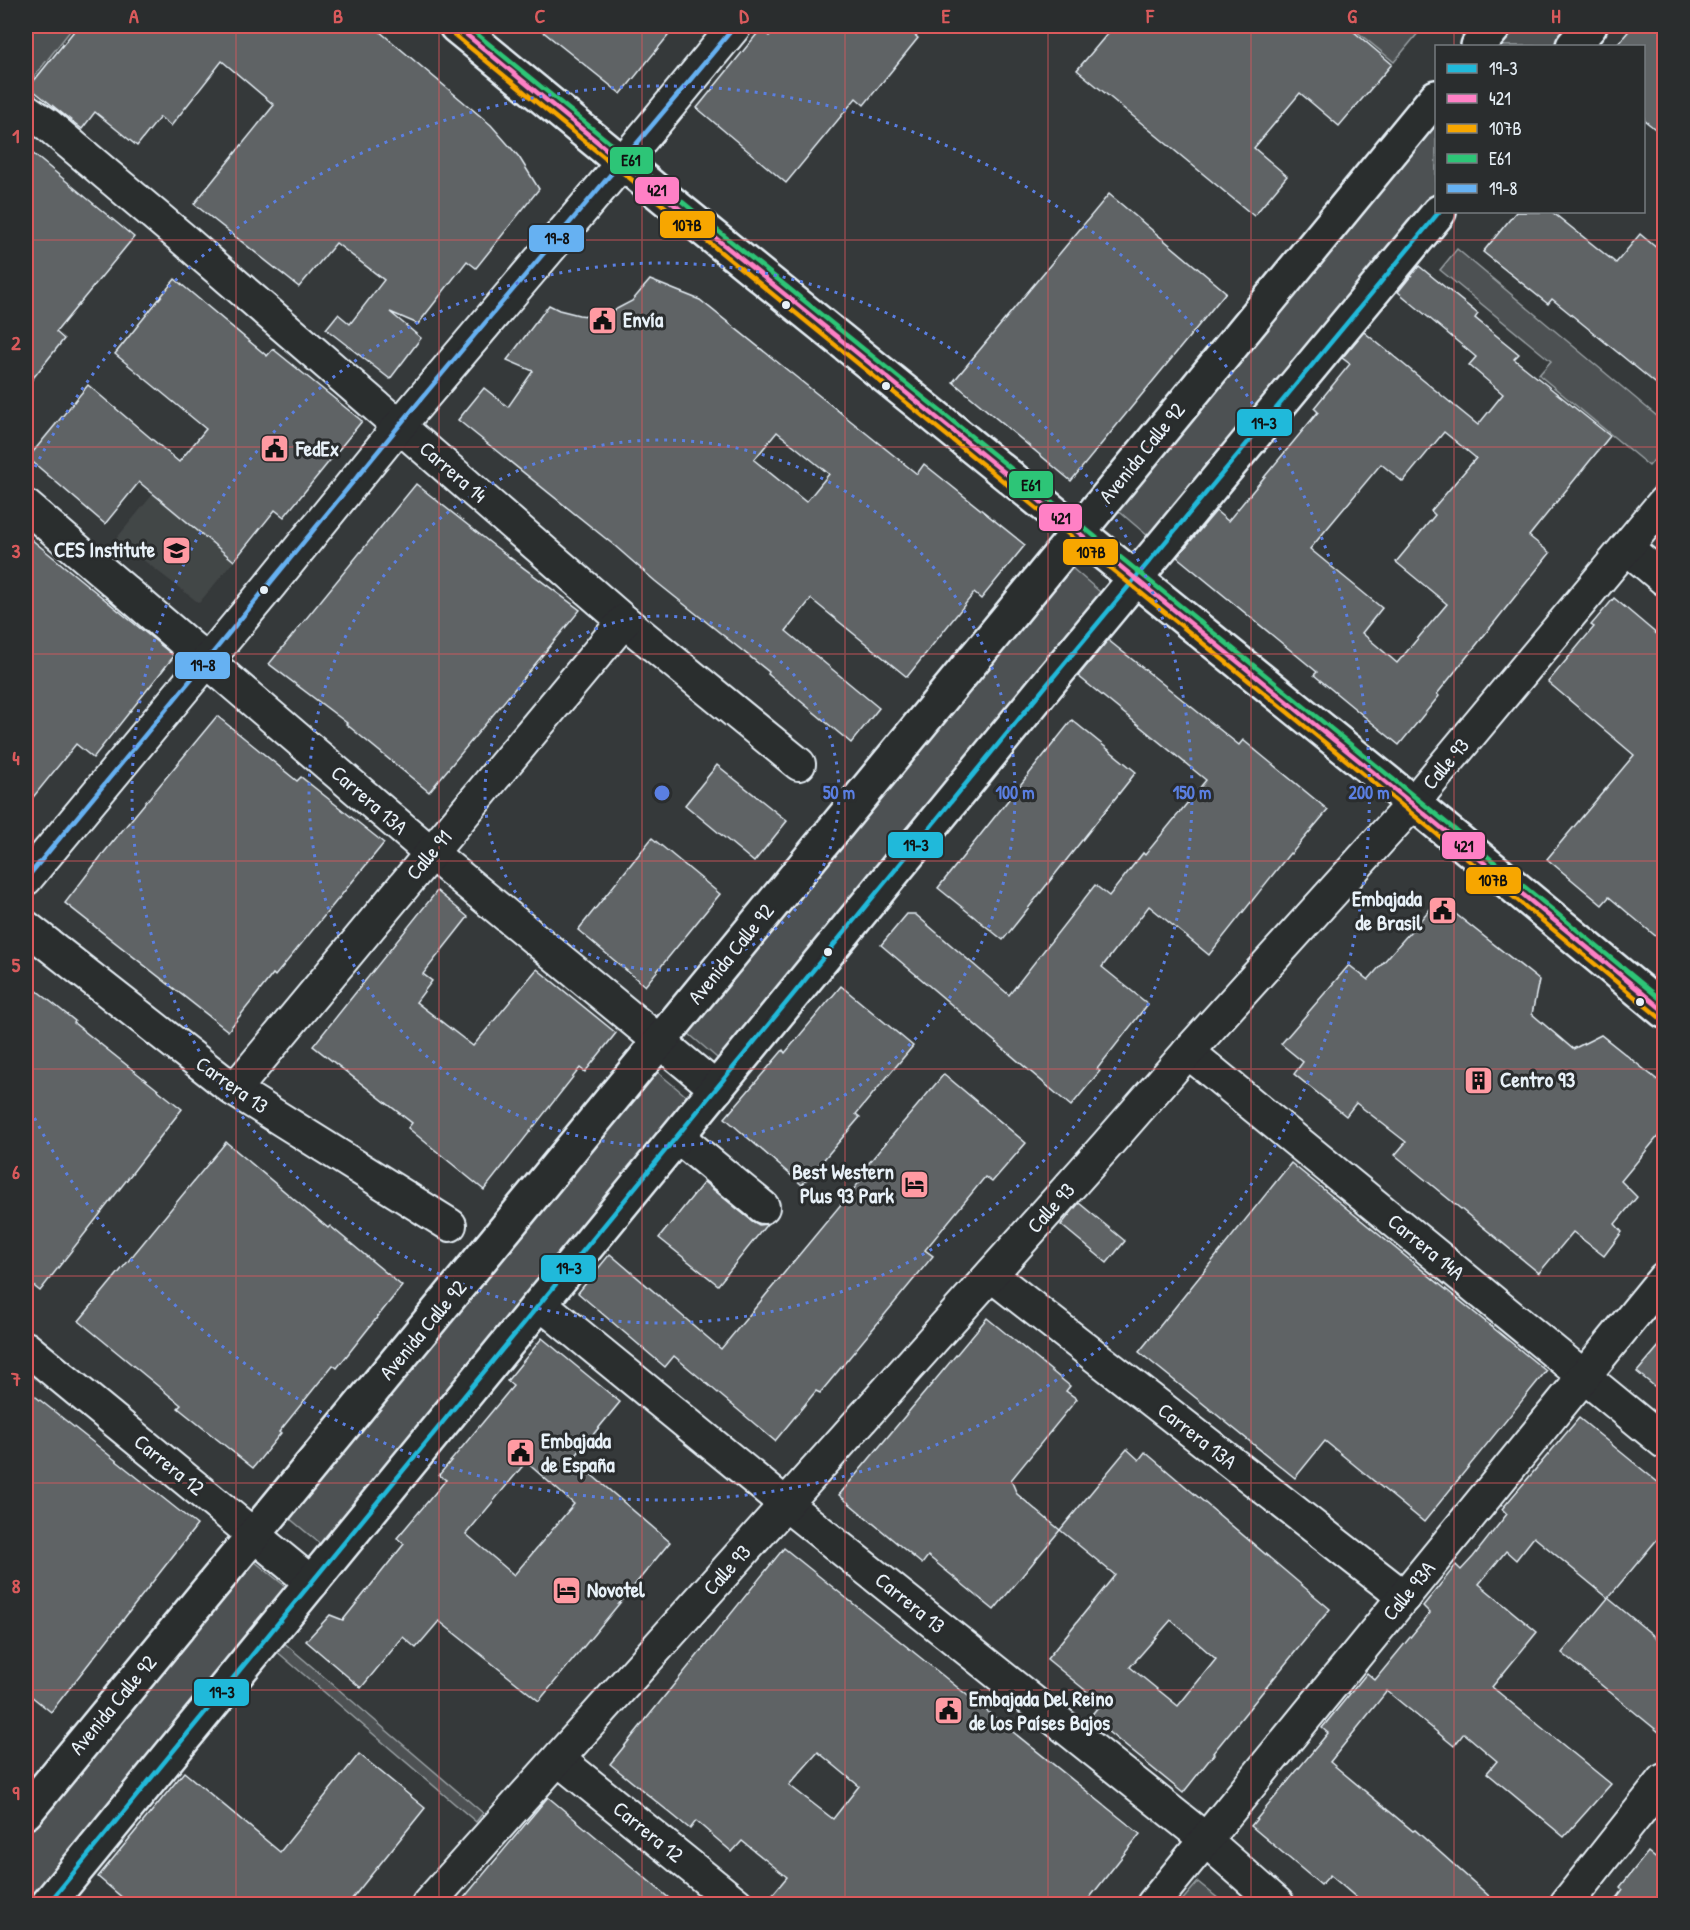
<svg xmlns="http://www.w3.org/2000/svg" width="1690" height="1930" font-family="'Patrick Hand',sans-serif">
  <rect width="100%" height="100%" fill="#35393a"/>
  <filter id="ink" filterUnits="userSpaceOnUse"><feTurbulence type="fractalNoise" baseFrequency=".0167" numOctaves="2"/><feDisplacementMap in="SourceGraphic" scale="12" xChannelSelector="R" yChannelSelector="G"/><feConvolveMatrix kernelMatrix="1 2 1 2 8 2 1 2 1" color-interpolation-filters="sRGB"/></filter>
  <g filter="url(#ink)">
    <!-- built -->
    <path fill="#424647" d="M 153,494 L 234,561 L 199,603 L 116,539 Z"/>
    <!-- green -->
    <g fill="#4d5152" stroke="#9aa1a5" stroke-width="1.5">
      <path d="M 26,26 L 74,26 L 26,87 Z"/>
      <path d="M 1350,26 L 1424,26 L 1394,62 Z"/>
      <path d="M 1511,26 L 1580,26 L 1563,46 L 1494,46 Z"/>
      <path d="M 1436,117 L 1436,200 L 1155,542 L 1115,508 Z"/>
      <path d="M 1457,249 L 1664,422 L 1664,448 L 1649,466 L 1539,375 L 1551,361 L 1440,270 Z"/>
      <path d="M 1065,562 L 1106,597 L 723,1063 L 682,1028 Z"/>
      <path d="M 650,1066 L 691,1100 L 324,1547 L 283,1513 Z"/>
      <path d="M 249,1557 L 290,1590 L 32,1904 L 26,1904 L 26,1830 Z"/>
      <path d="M 275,1635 L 483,1813 L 476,1822 L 268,1644 Z"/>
      <path d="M 1198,1882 L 1225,1904 L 1179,1904 Z"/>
    </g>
    <!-- building -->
    <g fill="#5f6365" stroke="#e8f1f8" stroke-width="1.5" fill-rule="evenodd">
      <path d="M 78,26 L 373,26 L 491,125 L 519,157 L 539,189 L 476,268 L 467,261 L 418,324 L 390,312 L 421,338 L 390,379 L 326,329 L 338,314 L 350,324 L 384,280 L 336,243 L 299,287 L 194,204 L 274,105 L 222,61 L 171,126 L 160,117 L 137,146 L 95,112 L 82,129 L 29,87 Z"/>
      <path d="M 536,26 L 676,26 L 621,94 Z"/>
      <path d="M 778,26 L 904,26 L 918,38 L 864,105 L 856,98 L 786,183 L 697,108 L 761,29 L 769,36 Z"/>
      <path d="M 1114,26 L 1347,26 L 1392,64 L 1339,126 L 1300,93 L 1254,148 L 1287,176 L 1254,216 L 1077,70 Z"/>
      <path d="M 1633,26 L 1665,26 L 1665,137 L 1644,120 L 1644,46 L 1616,46 Z"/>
      <path d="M 26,148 L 134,237 L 56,332 L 64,339 L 26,387 Z"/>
      <path d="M 1109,194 L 1226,292 L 1071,481 L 953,382 Z"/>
      <path d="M 1516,212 L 1552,212 L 1616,263 L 1640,234 L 1665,255 L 1665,391 L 1552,299 L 1548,304 L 1483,252 Z"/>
      <path d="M 1419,266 L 1478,314 L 1475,318 L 1519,354 L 1514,359 L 1610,436 L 1529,536 L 1550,553 L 1437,694 L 1439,696 L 1399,745 L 1314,675 L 1317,672 L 1177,557 L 1216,511 L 1228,521 L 1318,412 L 1314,408 L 1350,364 L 1342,358 L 1364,332 L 1478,425 L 1503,394 L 1469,365 L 1476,357 L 1398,292 ZM 1444,432 L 1476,458 L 1431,511 L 1435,515 L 1396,562 L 1447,604 L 1397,663 L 1362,633 L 1382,608 L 1310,549 L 1381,464 L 1403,482 Z"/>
      <path d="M 175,279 L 267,356 L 273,349 L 362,421 L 284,517 L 275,510 L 234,561 L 139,482 L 105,524 L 28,458 L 88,385 L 179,462 L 206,429 L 115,354 Z"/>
      <path d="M 650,280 L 700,300 L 917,474 L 924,464 L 1025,545 L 981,599 L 974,593 L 907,677 L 811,599 L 786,631 L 879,708 L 851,743 L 768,674 L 769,672 L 655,581 L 615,546 L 458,420 L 484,388 L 508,407 L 533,371 L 507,360 L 549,305 L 559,310 L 579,315 L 588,316 L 611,312 L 632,301 ZM 777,432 L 829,474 L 806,502 L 754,460 Z"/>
      <path d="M 416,484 L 493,545 L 580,610 L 429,792 L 346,724 L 347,723 L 269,664 Z"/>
      <path d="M 26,535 L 174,656 L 93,758 L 76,744 L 26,806 Z"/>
      <path d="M 1614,598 L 1665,641 L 1665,944 L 1609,897 L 1602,905 L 1547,859 L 1634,755 L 1548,682 L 1594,627 L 1591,625 Z"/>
      <path d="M 1108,640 L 1239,745 L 1243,740 L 1328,810 L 1291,854 L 1290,853 L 1209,955 L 1149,906 L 1102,967 L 1148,1004 L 1097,1069 L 1100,1071 L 1071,1106 L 881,945 L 907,914 L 915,914 L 1009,995 L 1095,885 L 1109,896 L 1143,853 L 1145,855 L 1206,780 L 1078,676 Z"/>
      <path d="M 217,716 L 297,781 L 301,777 L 384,843 L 275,976 L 273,974 L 228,1031 L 65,903 L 102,855 Z"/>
      <path d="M 1072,720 L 1136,772 L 1003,940 L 938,888 Z"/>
      <path d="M 717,765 L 787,821 L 754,862 L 685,805 Z"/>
      <path d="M 652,838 L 720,894 L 645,986 L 578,930 Z"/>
      <path d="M 437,891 L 468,917 L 423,974 L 432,981 L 416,1002 L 473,1046 L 537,969 L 616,1033 L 585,1072 L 580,1068 L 484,1190 L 408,1128 L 412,1123 L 313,1046 Z"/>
      <path d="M 1438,900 L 1539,980 L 1532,1014 L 1573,1049 L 1601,1035 L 1665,1086 L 1665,1128 L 1621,1181 L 1637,1197 L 1615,1224 L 1622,1232 L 1604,1256 L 1573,1232 L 1539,1273 L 1395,1155 L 1406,1142 L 1356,1103 L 1346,1116 L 1294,1074 L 1303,1062 L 1281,1044 L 1349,965 L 1368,980 Z"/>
      <path d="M 26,982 L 75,1021 L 74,1023 L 182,1109 L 40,1291 L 26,1280 Z"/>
      <path d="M 841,986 L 913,1046 L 856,1114 L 860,1117 L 802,1185 L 725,1118 L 783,1050 L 785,1053 Z"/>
      <path d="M 944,1074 L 1026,1143 L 992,1182 L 985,1177 L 925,1250 L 933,1256 L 820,1393 L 816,1391 L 775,1441 L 674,1356 L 665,1367 L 578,1293 L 610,1254 L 721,1349 L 867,1173 L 863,1170 Z"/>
      <path d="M 226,1142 L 328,1228 L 330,1226 L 402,1286 L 337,1368 L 333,1365 L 279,1432 L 281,1433 L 253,1468 L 178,1408 L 181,1405 L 79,1321 Z"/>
      <path d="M 1291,1163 L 1546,1371 L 1424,1522 L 1325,1441 L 1295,1478 L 1139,1352 Z"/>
      <path d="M 704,1182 L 752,1221 L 759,1225 L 767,1224 L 718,1285 L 659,1238 Z"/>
      <path d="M 1079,1203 L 1125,1241 L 1107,1263 L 1061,1225 Z"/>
      <path d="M 987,1318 L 1070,1386 L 1066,1391 L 1077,1399 L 1011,1480 L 1017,1494 L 1060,1530 L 994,1610 L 928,1556 L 922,1564 L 839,1495 Z"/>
      <path d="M 542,1338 L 620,1402 L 573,1459 L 670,1542 L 539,1701 L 439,1621 L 416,1648 L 403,1637 L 361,1688 L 306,1641 L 330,1615 L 343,1620 L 404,1544 L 397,1538 L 446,1480 L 439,1475 L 513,1386 L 507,1381 ZM 526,1462 L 574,1504 L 514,1575 L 466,1534 Z"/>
      <path d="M 1665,1339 L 1665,1395 L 1637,1372 Z"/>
      <path d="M 26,1389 L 197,1525 L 51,1712 L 26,1692 Z"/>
      <path d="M 1579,1418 L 1665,1488 L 1665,1530 L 1608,1598 L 1534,1537 L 1516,1560 L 1506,1551 L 1479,1584 L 1537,1632 L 1492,1687 L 1611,1784 L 1564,1837 L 1487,1773 L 1497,1761 L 1464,1733 L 1454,1746 L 1387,1691 L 1330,1762 L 1413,1831 L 1415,1830 L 1499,1905 L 1365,1905 L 1330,1875 L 1321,1885 L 1251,1826 L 1328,1733 L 1322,1728 L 1367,1673 L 1375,1680 L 1430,1613 L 1423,1606 L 1456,1565 L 1461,1570 L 1473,1557 L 1507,1514 L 1502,1509 Z"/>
      <path d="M 1127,1449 L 1139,1460 L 1145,1452 L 1330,1609 L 1213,1753 L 1214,1754 L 1183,1793 L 1090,1717 L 1101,1703 L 1047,1659 L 1115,1575 L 1060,1530 ZM 1171,1620 L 1216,1659 L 1178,1706 L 1130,1667 Z"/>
      <path d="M 784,1548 L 1140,1834 L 1084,1905 L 784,1905 L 772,1895 L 787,1877 L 742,1841 L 732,1852 L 696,1821 L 690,1829 L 610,1764 ZM 818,1752 L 859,1786 L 833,1819 L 789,1785 Z"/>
      <path d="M 1608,1598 L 1665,1645 L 1665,1737 L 1562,1653 Z"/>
      <path d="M 359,1754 L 425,1808 L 347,1905 L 131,1905 L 98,1877 L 184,1772 L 280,1852 Z"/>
      <path d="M 548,1797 L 643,1876 L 677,1905 L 458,1905 Z"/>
      <path d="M 1648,1852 L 1665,1866 L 1665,1905 L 1612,1905 L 1623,1890 L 1620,1887 Z"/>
    </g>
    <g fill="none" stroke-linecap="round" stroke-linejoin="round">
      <defs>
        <g id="minor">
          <path d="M 26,110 L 48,125 L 182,238 L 624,621 L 799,764"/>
          <path d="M 26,506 L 431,853 L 717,1089"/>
          <path d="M 1627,548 L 1664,579"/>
          <path d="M 26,879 L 270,585 L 399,426 L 622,163 L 735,26"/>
          <path d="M 26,927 L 234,1090 L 450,1225"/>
          <path d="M 1188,1052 L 1664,1442"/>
          <path d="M 234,1090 L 624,621"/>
          <path d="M 678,1137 L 763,1207"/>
          <path d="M 991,1275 L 1404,1597"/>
          <path d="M 541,1304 L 794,1511 L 1194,1830 L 1278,1904"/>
          <path d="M 26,1348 L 312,1583"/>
          <path d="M 558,1759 L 737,1904"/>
          <path d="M 428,1904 L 1105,1147 L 1188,1052 L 1413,803 L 1664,502"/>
          <path d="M 1153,1904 L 1664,1278"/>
          <path d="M 1566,1904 L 1664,1780"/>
        </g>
        <g id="major">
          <path d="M 456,26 L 670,202 L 1413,803 L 1664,1011"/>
          <path d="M 1478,46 L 1495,26"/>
          <path d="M 1573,46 L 1590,26"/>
          <path d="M 26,1812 L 1436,97"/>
          <path d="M 48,1904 L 1050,681 L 1439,212"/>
        </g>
      </defs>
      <!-- minor casing -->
      <use href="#minor" stroke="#e8f1f8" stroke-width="36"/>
      <!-- major casing -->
      <use href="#major" stroke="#e8f1f8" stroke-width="38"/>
      <!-- minor -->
      <use href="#minor" stroke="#2a2d2e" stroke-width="32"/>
      <!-- major -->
      <use href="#major" stroke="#2a2d2e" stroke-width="33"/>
      <defs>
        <path id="bus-1" d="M 48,1904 L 1050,681 L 1439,212"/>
        <path id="bus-2" d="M 456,26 C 857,356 1264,679 1664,1011"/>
        <path id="bus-3" d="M 451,32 C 853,362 1259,685 1659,1017"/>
        <path id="bus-4" d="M 467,26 C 865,353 1268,673 1664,1002"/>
        <path id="bus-5" d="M 26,879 C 151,729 274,578 398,427 C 509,292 624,161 735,26"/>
      </defs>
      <!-- bus-1 casing -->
      <use href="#bus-1" stroke="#2a2d2e" stroke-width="9"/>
      <!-- bus-2 casing -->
      <use href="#bus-2" stroke="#2a2d2e" stroke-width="9"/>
      <!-- bus-3 casing -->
      <use href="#bus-3" stroke="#2a2d2e" stroke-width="9"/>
      <!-- bus-4 casing -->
      <use href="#bus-4" stroke="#2a2d2e" stroke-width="9"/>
      <!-- bus-5 casing -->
      <use href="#bus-5" stroke="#2a2d2e" stroke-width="9"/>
      <!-- bus-1 -->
      <use href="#bus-1" stroke="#20b9da" stroke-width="4.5"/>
      <!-- bus-2 -->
      <use href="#bus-2" stroke="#ff80c5" stroke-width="4.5"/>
      <!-- bus-3 -->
      <use href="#bus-3" stroke="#f7a600" stroke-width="4.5"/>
      <!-- bus-4 -->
      <use href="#bus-4" stroke="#2dc577" stroke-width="4.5"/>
      <!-- bus-5 -->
      <use href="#bus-5" stroke="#66b1f2" stroke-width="4.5"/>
    </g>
  </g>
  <!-- grid -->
  <path fill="none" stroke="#da5a5c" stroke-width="1.5" stroke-opacity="0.55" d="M 236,26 L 236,1904M 439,26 L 439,1904M 642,26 L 642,1904M 845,26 L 845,1904M 1048,26 L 1048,1904M 1251,26 L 1251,1904M 1454,26 L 1454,46M 1454,212 L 1454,1904M 26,240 L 1664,240M 26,447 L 1664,447M 26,654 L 1664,654M 26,861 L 1664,861M 26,1069 L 1664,1069M 26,1276 L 1664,1276M 26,1483 L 1664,1483M 26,1690 L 1664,1690"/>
  <!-- distance rings -->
  <g fill="none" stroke="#5a7fe2" stroke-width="3" stroke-dasharray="3 6">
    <circle cx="662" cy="793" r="177"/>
    <circle cx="662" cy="793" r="353"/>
    <circle cx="662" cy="793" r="530"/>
    <path d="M27 483A707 707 0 1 1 27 1103"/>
  </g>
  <!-- icons -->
  <defs>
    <symbol id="civic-square" viewBox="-11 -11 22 22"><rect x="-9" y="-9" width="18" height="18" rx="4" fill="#ff9aa2" stroke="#2a2d2e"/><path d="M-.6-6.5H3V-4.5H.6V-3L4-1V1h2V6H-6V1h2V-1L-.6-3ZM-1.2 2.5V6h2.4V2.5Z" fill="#111"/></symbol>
    <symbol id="school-square" viewBox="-11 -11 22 22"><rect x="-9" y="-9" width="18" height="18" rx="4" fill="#ff9aa2" stroke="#2a2d2e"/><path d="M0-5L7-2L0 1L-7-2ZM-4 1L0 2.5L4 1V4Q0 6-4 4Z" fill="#111"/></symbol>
    <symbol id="building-square" viewBox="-11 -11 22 22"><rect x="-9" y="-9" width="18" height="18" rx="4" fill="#ff9aa2" stroke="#2a2d2e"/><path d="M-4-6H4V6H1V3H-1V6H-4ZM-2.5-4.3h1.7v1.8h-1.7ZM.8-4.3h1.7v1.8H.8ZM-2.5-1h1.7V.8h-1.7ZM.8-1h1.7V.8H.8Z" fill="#111"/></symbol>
    <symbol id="hotel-square" viewBox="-11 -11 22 22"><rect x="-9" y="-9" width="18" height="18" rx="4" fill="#ff9aa2" stroke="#2a2d2e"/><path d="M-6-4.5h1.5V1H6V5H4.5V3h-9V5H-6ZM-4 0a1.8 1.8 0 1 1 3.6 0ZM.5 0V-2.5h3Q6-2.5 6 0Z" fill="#111"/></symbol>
  </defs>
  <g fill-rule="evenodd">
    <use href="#civic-square" x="586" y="304" width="33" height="33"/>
    <use href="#civic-square" x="258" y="432" width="33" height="33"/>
    <use href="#school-square" x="160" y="534" width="33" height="33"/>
    <use href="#civic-square" x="1426" y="894" width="33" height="33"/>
    <use href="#building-square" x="1462" y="1064" width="33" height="33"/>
    <use href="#hotel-square" x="898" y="1168" width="33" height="33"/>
    <use href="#civic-square" x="504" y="1436" width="33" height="33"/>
    <use href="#hotel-square" x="550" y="1574" width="33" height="33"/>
    <use href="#civic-square" x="932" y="1694" width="33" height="33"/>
  </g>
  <!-- markers -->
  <g fill="#e8f1f8" stroke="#2a2d2e" stroke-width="2">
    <circle cx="786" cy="305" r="5"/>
    <circle cx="886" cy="386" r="5"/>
    <circle cx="264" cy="590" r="5"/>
    <circle cx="828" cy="952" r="5"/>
    <circle cx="1640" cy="1002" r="5"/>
  </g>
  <g text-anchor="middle" stroke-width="6" stroke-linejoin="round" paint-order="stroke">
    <!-- poi labels -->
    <g font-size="21" font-weight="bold" fill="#e8f1f8" stroke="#2a2d2e" text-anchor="start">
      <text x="623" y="327">Envía</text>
      <text x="296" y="456">FedEx</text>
      <text x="155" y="557" text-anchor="end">CES Institute</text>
      <text x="1422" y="906" text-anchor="end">Embajada<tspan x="1422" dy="24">de Brasil</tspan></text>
      <text x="1500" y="1087">Centro 93</text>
      <text x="894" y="1179" text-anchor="end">Best Western<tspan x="894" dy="24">Plus 93 Park</tspan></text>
      <text x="541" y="1448">Embajada<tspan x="541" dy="24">de España</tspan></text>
      <text x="587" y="1597">Novotel</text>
      <text x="969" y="1706">Embajada Del Reino<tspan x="969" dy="24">de los Países Bajos</tspan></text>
    </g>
    <!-- street labels -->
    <g font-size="21" fill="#e8f1f8" stroke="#2a2d2e">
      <text transform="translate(1142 453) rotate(-51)" y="7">Avenida Calle 92</text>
      <text transform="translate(453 472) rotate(41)" y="7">Carrera 14</text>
      <text transform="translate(1446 764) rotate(-50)" y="7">Calle 93</text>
      <text transform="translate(369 800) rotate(41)" y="7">Carrera 13A</text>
      <text transform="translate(429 855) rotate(-50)" y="7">Calle 91</text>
      <text transform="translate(731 954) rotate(-51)" y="7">Avenida Calle 92</text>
      <text transform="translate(232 1085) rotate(35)" y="7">Carrera 13</text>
      <text transform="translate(1051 1208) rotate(-48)" y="7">Calle 93</text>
      <text transform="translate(1426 1247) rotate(39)" y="7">Carrera 14A</text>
      <text transform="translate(423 1330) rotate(-50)" y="7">Avenida Calle 92</text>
      <text transform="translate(1197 1436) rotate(38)" y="7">Carrera 13A</text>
      <text transform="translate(169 1465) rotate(39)" y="7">Carrera 12</text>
      <text transform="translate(727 1570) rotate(-48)" y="7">Calle 93</text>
      <text transform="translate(1409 1591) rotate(-51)" y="7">Calle 93A</text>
      <text transform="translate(910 1603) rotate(39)" y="7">Carrera 13</text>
      <text transform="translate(113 1705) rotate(-50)" y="7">Avenida Calle 92</text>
      <text transform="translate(648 1832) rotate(39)" y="7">Carrera 12</text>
    </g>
  </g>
  <circle cx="662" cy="793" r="9" fill="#5a7fe2" stroke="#2a2d2e" stroke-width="3"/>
  <g font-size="18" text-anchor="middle" font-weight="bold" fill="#5a7fe2" stroke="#2a2d2e" stroke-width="6" stroke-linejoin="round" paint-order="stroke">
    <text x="839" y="799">50 m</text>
    <text x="1015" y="799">100 m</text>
    <text x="1192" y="799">150 m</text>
    <text x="1369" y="799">200 m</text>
  </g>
  <g stroke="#2a2d2e" stroke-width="2">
    <rect x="609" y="146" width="45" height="29" rx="6" fill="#2dc577"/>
    <rect x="634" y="176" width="46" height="29" rx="6" fill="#ff80c5"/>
    <rect x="659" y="210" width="57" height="29" rx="6" fill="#f7a600"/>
    <rect x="528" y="224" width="57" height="29" rx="6" fill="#66b1f2"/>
    <rect x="1236" y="408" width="57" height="29" rx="6" fill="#20b9da"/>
    <rect x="1008" y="470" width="46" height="29" rx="6" fill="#2dc577"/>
    <rect x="1038" y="503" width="45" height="29" rx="6" fill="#ff80c5"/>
    <rect x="1062" y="538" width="57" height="28" rx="6" fill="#f7a600"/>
    <rect x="174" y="651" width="57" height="29" rx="6" fill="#66b1f2"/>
    <rect x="887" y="831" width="57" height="28" rx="6" fill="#20b9da"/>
    <rect x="1441" y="831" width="45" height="29" rx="6" fill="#ff80c5"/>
    <rect x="1465" y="866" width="57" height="29" rx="6" fill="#f7a600"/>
    <rect x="540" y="1254" width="57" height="29" rx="6" fill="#20b9da"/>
    <rect x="193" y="1678" width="57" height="29" rx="6" fill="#20b9da"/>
  </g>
  <g font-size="16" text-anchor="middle" font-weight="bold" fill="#111">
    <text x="631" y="166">E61</text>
    <text x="657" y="196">421</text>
    <text x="687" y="231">107B</text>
    <text x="557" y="244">19-8</text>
    <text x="1264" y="429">19-3</text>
    <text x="1031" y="491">E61</text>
    <text x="1061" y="524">421</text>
    <text x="1091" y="558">107B</text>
    <text x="203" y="671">19-8</text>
    <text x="916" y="851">19-3</text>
    <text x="1464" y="852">421</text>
    <text x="1493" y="886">107B</text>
    <text x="569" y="1274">19-3</text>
    <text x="222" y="1698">19-3</text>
  </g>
  <!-- margin -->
  <rect width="1690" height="1930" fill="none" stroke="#2a2d2e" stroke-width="66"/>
  <!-- legend -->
  <rect x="1435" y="45" width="210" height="168" fill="#2a2d2e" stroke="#767b7f" stroke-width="1.5"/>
  <rect x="1447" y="64" width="30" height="9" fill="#20b9da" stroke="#767b7f" stroke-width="1.5"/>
  <text x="1489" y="75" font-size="18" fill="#e8f1f8">19-3</text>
  <rect x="1447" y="94" width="30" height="9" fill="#ff80c5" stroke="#767b7f" stroke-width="1.5"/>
  <text x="1489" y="105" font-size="18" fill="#e8f1f8">421</text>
  <rect x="1447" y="124" width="30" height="9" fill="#f7a600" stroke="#767b7f" stroke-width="1.5"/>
  <text x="1489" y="135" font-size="18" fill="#e8f1f8">107B</text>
  <rect x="1447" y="154" width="30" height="9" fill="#2dc577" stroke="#767b7f" stroke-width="1.5"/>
  <text x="1489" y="165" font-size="18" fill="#e8f1f8">E61</text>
  <rect x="1447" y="184" width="30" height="9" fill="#66b1f2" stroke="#767b7f" stroke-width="1.5"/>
  <text x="1489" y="195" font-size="18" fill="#e8f1f8">19-8</text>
  <rect x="33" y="33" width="1624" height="1864" fill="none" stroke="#da5a5c" stroke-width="2"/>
  <g font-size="20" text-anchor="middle" font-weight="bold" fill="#da5a5c">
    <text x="134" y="23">A</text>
    <text x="338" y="23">B</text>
    <text x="540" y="23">C</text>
    <text x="744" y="23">D</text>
    <text x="946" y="23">E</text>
    <text x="1150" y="23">F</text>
    <text x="1352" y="23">G</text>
    <text x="1556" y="23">H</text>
    <text x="16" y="143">1</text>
    <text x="16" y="350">2</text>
    <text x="16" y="558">3</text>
    <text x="16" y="765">4</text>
    <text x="16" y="972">5</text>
    <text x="16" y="1179">6</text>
    <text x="16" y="1386">7</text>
    <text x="16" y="1593">8</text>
    <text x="16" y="1800">9</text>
  </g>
</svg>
